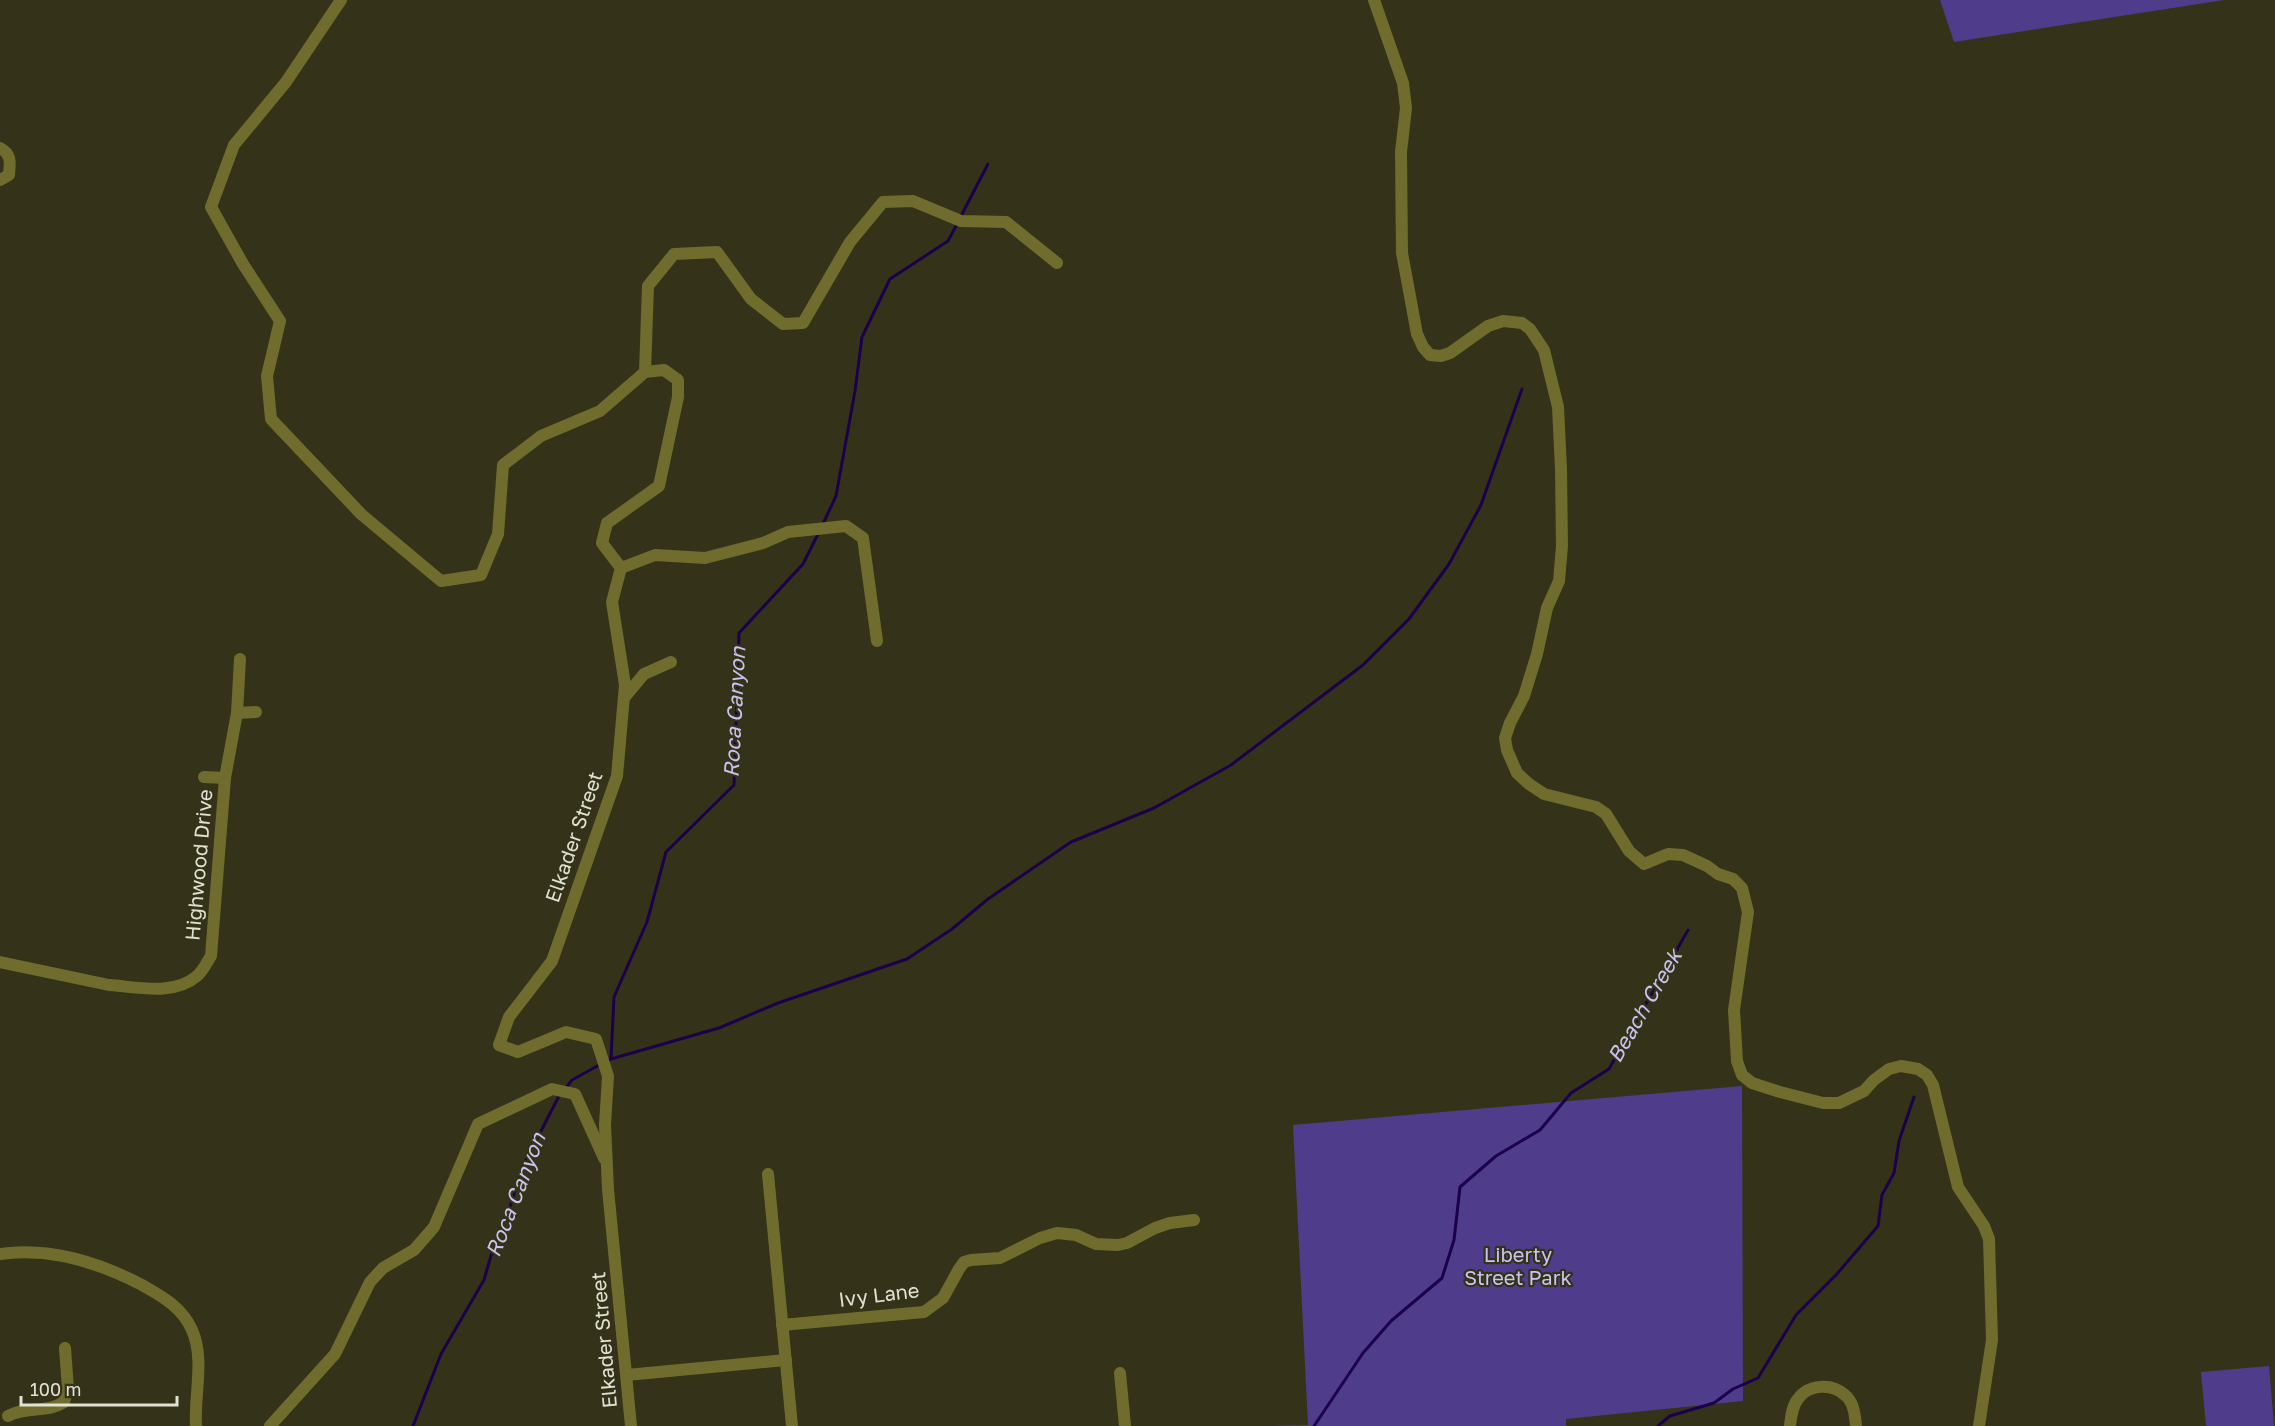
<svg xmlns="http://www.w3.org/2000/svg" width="2275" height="1426" font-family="'Golos Text',sans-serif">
  <rect width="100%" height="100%" fill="#343319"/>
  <!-- green -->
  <g fill="#4f3d8b">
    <path d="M 1940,0 L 2224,0 L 1954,42 Z"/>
    <path d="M 1742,1086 L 1743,1401 L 1566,1419 L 1566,1426 L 1269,1426 L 1308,1425 L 1293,1125 Z"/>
    <path d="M 2269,1366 L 2274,1426 L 2206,1426 L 2201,1372 Z"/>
  </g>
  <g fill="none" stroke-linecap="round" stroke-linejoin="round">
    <!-- stream -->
    <g stroke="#1d004c" stroke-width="3">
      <path d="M 960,218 L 988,164"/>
      <path d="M 822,526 L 836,496 L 855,391 L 862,337 L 890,279 L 948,241 L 957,224"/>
      <path d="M 611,1059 L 719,1028 L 778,1003 L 907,959 L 952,929 L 988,899 L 1071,842 L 1154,808 L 1231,765 L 1363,665 L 1409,619 L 1449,564 L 1481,505 L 1522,389"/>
      <path d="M 607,1061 L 611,1059 L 614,997 L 647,922 L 666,852 L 734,785 L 739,633 L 803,564 L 819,532"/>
      <path d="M 565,1089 L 572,1080 L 601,1064"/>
      <path d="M 413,1426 L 441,1354 L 484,1280 L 497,1235 L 510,1207 L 522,1168 L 560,1094"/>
      <path d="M 1314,1426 L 1363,1353 L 1391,1321 L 1442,1278 L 1454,1240 L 1460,1187 L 1496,1156 L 1540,1130 L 1571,1093 L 1609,1069 L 1688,930"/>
      <path d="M 1658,1426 L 1670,1416 L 1714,1403 L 1733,1389 L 1758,1378 L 1796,1315 L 1836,1275 L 1878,1226 L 1882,1195 L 1894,1173 L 1899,1141 L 1914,1097"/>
    </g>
    <!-- minor -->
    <g stroke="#6f6c2d" stroke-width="12">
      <path d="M 341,0 L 286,82 L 234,145 L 211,207 L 243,264 L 280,321 L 267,376 L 271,419 L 361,514 L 441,581 L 481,575 L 498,534 L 503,465 L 541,436 L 600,411 L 645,372 L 664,370 L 678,380 L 678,397 L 659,486 L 607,523 L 602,543 L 621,568"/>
      <path d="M 1374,0 L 1403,83 L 1406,108 L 1401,152 L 1402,253 L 1417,334 L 1423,347 L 1430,355 L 1441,356 L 1450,353 L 1488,326 L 1503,321 L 1522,323 L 1530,329 L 1544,350 L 1558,407 L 1561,469 L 1562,546 L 1559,581 L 1547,608 L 1537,654 L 1524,696 L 1510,723 L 1505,738 L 1507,750 L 1517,773 L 1529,784 L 1544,794 L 1596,807 L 1606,814 L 1629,851 L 1644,864 L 1668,854 L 1683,855 L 1707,866 L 1718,874 L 1733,879 L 1742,888 L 1748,912 L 1734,1010 L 1737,1061 L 1742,1075 L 1752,1083 L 1780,1092 L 1823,1103 L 1839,1103 L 1864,1091 L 1874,1080 L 1889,1069 L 1901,1066 L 1918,1069 L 1927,1075 L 1933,1085 L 1958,1187 L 1984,1226 L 1989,1239 L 1992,1340 L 1979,1426"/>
      <path d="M 0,148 C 12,154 10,163 9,175 L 0,180"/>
      <path d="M 645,372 L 648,286 L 674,254 L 717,252 L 751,299 L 783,324 L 803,323 L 850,242 L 883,202 L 913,201 L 961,221 L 1006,222 L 1057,263"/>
      <path d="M 621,568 L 612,602 L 625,685 L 617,776 L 552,961 L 509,1017 L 499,1045 L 518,1052 L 566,1032 L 596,1039 L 608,1076 L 605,1125 L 608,1189 L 631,1426"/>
      <path d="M 621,568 L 655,555 L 705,558 L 763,543 L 788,532 L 846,526 L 863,538 L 877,641"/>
      <path d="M 624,698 L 644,674 L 671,662"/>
      <path d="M 237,713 L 256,712"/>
      <path d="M 204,777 L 225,778"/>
      <path d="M 0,962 L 109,985 C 138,987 174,996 197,976 C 203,971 207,962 211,956 L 225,778 L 237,713 L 240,659"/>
      <path d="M 768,1174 L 792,1426"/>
      <path d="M 0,1254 C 49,1247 98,1262 142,1285 C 163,1297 182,1307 192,1330 C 205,1359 194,1395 196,1426"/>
      <path d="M 782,1325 L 924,1312 L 943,1298 L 959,1269 L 964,1262 L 971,1260 L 1000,1258 L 1040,1238 L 1057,1233 L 1076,1235 L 1096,1244 L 1118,1245 L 1127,1243 L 1155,1228 L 1170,1223 L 1194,1220"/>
      <path d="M 1120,1373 L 1125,1426"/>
      <path d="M 627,1375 L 786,1360"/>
      <path d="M 8,1416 C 26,1406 48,1413 64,1402 L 68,1389 L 65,1348"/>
      <path d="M 270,1426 L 335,1354 L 370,1282 L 383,1268 L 414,1250 L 434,1227 L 478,1124 L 552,1089 L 575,1094 L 604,1158"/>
      <path d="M 1790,1426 C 1791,1417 1792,1406 1798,1399 C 1808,1384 1832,1383 1845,1395 C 1854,1402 1855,1416 1856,1426"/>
    </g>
  </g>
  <g text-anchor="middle" stroke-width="4.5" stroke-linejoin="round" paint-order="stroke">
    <!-- street labels -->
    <g font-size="20" fill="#e2e2d3" stroke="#343319">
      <text transform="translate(574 837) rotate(-71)" y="7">Elkader Street</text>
      <text transform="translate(199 865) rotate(-85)" y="7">Highwood Drive</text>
      <text transform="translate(879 1295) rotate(-7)" y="7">Ivy Lane</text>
      <text transform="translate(604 1340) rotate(-95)" y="7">Elkader Street</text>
    </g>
    <!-- park labels -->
    <g font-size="20" fill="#cac5f2" stroke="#343319">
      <text x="1518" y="1262">Liberty<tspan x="1518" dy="23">Street Park</tspan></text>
    </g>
    <!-- water labels -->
    <g font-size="21" font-style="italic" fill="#c9c3f0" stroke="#343319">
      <text transform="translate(735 712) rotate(-87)" y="7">Roca Canyon</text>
      <text transform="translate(1645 1006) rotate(-60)" y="7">Beach Creek</text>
      <text transform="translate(516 1195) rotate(-69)" y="7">Roca Canyon</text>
    </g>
  </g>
  <!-- scale -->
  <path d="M21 1396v9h156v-9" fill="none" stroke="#e2e2d3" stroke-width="3"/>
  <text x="30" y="1396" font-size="18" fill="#e2e2d3" stroke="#343319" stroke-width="4.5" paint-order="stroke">100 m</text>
</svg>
